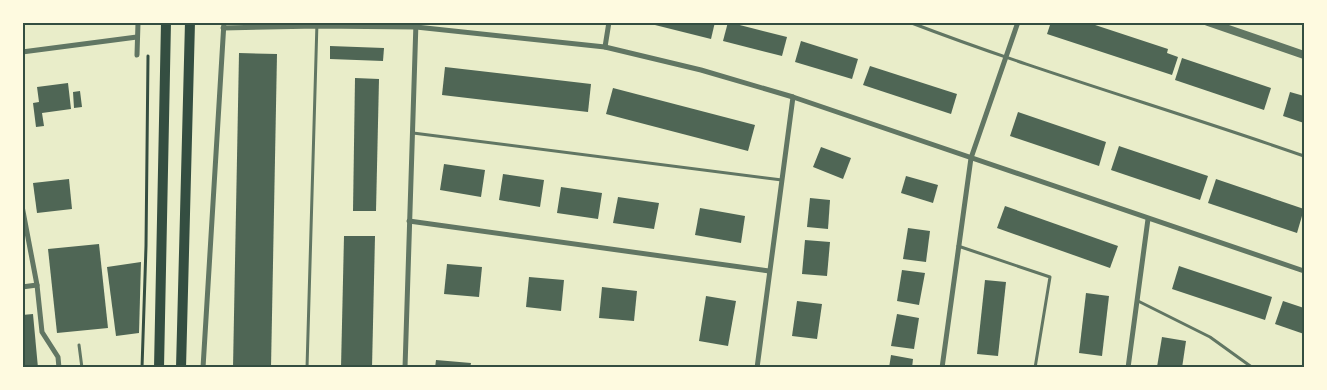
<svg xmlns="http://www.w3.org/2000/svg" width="1327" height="390" font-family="'PT Sans',sans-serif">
  <rect width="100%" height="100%" fill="#e9edc9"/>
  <!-- building -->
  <g fill="#4f6655">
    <path d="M 643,22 L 715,22 L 711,39 Z"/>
    <path d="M 728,22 L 787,37 L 782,56 L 723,41 Z"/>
    <path d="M 1051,22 L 1086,22 L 1168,49 L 1167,53 L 1178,57 L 1172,75 L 1047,34 Z"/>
    <path d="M 801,41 L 858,59 L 852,79 L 795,62 Z"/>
    <path d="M 330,46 L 384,48 L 383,61 L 330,59 Z"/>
    <path d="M 239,53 L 277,54 L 271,368 L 233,368 Z"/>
    <path d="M 1182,58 L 1271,88 L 1264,110 L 1175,80 Z"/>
    <path d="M 870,66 L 957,94 L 951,114 L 863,85 Z"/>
    <path d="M 445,67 L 591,84 L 588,112 L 442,95 Z"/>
    <path d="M 355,78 L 379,79 L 376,211 L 353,211 Z"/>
    <path d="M 68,83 L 71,109 L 42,113 L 44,126 L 36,127 L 33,103 L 39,102 L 37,87 Z"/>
    <path d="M 613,88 L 755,125 L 748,151 L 606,114 Z"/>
    <path d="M 80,91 L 82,107 L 74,108 L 73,92 Z"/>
    <path d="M 1290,92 L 1304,96 L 1304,123 L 1283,116 Z"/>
    <path d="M 1018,112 L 1106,142 L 1099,166 L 1010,136 Z"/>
    <path d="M 1119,146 L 1208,176 L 1200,200 L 1111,170 Z"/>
    <path d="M 821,147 L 851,158 L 843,179 L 813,167 Z"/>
    <path d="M 444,164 L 485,170 L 481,197 L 440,190 Z"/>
    <path d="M 503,174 L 544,180 L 540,207 L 499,200 Z"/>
    <path d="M 906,176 L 938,185 L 933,203 L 901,193 Z"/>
    <path d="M 69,179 L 72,209 L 37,213 L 33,183 Z"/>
    <path d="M 1216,179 L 1304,209 L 1297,233 L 1208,203 Z"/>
    <path d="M 561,187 L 602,193 L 598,219 L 557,213 Z"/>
    <path d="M 618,197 L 659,203 L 654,229 L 613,223 Z"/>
    <path d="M 810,198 L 830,200 L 828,229 L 807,227 Z"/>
    <path d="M 1005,206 L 1118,246 L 1110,268 L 997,228 Z"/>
    <path d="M 700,208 L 745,216 L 741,243 L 695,235 Z"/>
    <path d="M 908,228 L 930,231 L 926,262 L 903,259 Z"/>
    <path d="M 344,236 L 375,236 L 372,368 L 341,368 Z"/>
    <path d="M 805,240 L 830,242 L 827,276 L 802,274 Z"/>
    <path d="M 99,244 L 108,328 L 57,333 L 48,249 Z"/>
    <path d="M 141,262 L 139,333 L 116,336 L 107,267 Z"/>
    <path d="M 447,264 L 482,267 L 479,297 L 444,294 Z"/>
    <path d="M 1179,266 L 1272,297 L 1265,320 L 1172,289 Z"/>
    <path d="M 902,270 L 925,273 L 919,305 L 897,301 Z"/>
    <path d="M 529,277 L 564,280 L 561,311 L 526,307 Z"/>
    <path d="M 985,280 L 1006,282 L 998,356 L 977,354 Z"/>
    <path d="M 602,287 L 637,291 L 634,321 L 599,318 Z"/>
    <path d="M 1086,293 L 1109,296 L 1102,356 L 1079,353 Z"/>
    <path d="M 706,296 L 736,301 L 728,346 L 699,341 Z"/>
    <path d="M 797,301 L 822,304 L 817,339 L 792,336 Z"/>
    <path d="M 1283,301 L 1304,308 L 1304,334 L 1275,324 Z"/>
    <path d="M 33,314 L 38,368 L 22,368 L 22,315 Z"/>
    <path d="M 897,314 L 919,318 L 914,349 L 891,346 Z"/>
    <path d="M 1162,337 L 1186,341 L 1182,368 L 1157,367 Z"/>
    <path d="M 891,355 L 913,359 L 912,368 L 889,368 Z"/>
    <path d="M 436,360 L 471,363 L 470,368 L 435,368 Z"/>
  </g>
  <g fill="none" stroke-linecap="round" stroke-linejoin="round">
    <!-- path -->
    <path stroke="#344e41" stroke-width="3" d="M 142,368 L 146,246 L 148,56"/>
    <!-- service -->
    <g stroke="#617663" stroke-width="3">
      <path d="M 909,22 C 1039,72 1173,110 1304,156"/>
      <path d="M 413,133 L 782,180"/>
      <path d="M 958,246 L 1050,277 L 1035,368"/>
      <path d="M 1138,301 L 1210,337 L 1253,368"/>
      <path d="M 79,345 L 82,368"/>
      <path d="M 307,368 L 317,22"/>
    </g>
    <!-- minor -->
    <g stroke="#617663" stroke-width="5">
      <path d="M 223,28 L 317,26 L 416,27 L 605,47 L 701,70 L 793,97 L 1304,271"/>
      <path d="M 605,47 L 609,22"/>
      <path d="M 22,52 L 137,37"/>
      <path d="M 137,55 L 138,23"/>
      <path d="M 22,206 L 37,285 L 42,332 L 58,357 L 59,368"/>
      <path d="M 409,221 L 769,271"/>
      <path d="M 22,287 L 37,285"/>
      <path d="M 203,368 L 224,22"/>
      <path d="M 405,368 L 416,22"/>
      <path d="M 757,368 L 793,97"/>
      <path d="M 942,368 L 971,158 L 1018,22"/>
      <path d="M 1128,368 L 1148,219"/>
    </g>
    <!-- tertiary -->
    <path stroke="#617663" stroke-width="8" d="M 1208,22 L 1304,55"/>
    <!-- primary -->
    <g stroke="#344e41" stroke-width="10">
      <path d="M 159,368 L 166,22"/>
      <path d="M 181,368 L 190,22"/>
    </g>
  </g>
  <!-- border -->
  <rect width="1327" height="390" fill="none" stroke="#fefae0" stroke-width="48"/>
  <rect x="24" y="24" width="1279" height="342" fill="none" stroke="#344e41" stroke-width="2"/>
</svg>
